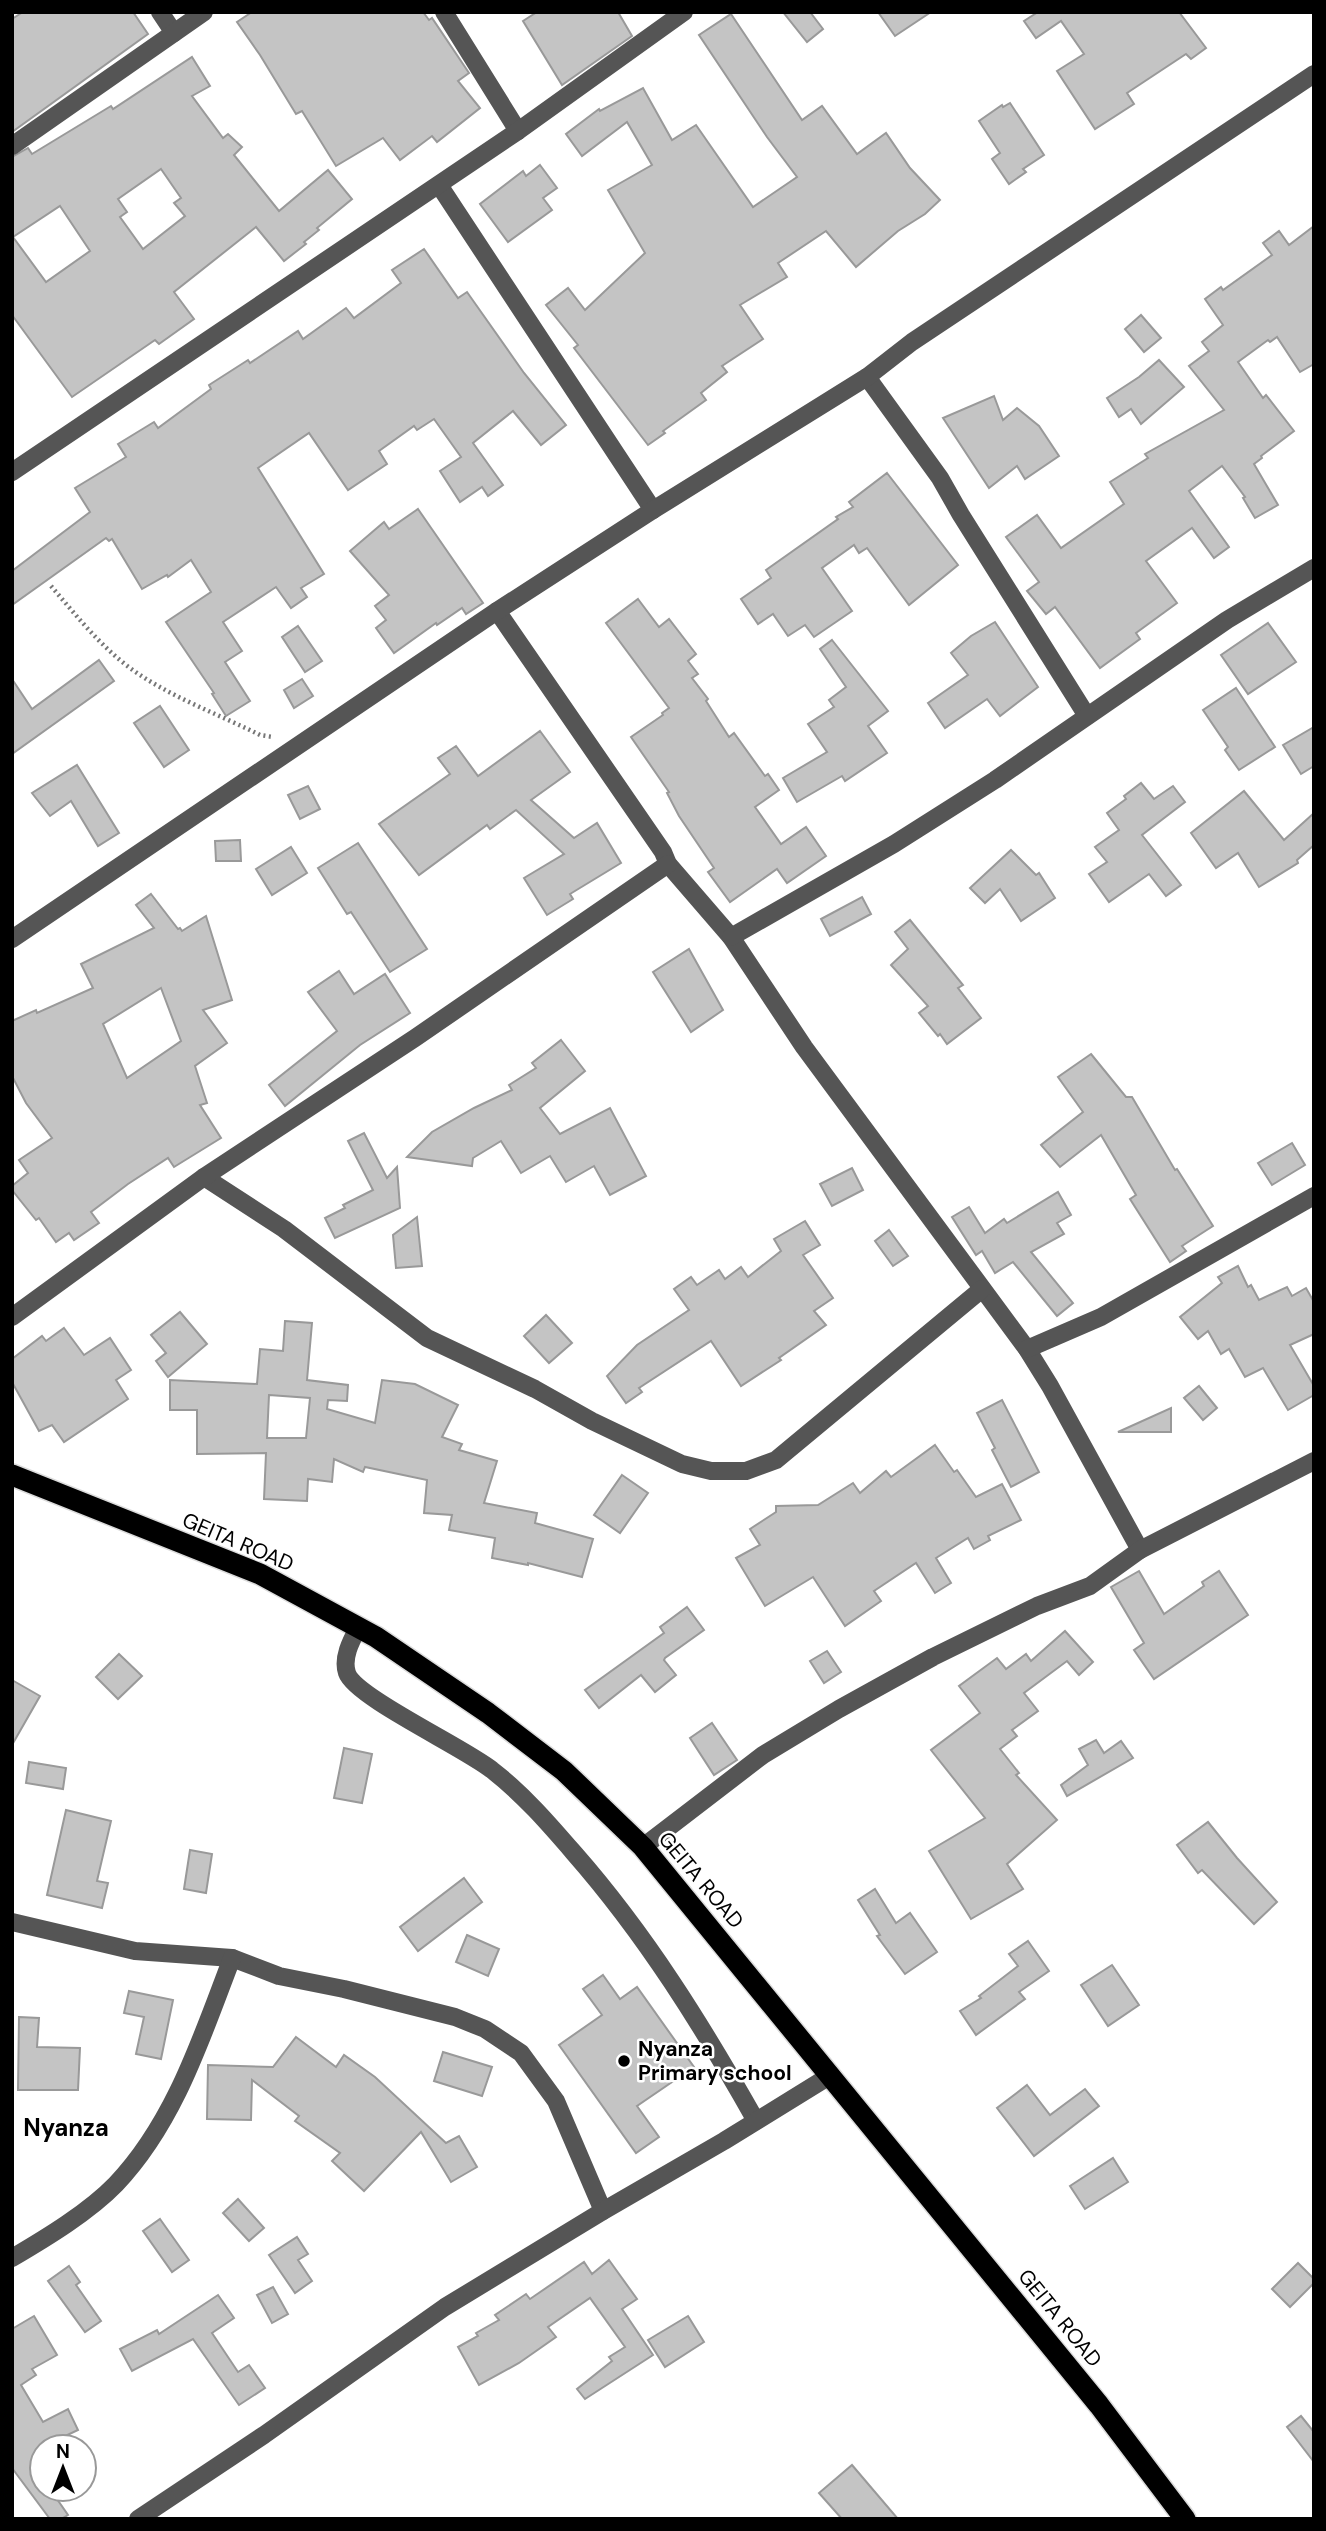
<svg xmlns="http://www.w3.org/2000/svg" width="1326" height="2531" font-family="'DM Sans',sans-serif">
  <rect width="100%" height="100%" fill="#fff"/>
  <!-- building -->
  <g fill="#c4c4c4" stroke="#999" stroke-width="2" fill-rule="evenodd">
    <path d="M 23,12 L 133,12 L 148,34 L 12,132 L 12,19 Z"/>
    <path d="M 252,12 L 423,12 L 429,20 L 432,18 L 469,73 L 458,81 L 480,108 L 437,142 L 432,136 L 400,160 L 383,138 L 336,166 L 302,111 L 296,114 L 260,55 L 237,22 Z"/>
    <path d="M 537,12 L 618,12 L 632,36 L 562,85 L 523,21 Z"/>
    <path d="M 783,12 L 810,12 L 823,29 L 807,42 Z"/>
    <path d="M 878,12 L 931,12 L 895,36 Z"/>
    <path d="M 1038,12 L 1179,12 L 1206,48 L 1191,59 L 1186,54 L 1127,93 L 1134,104 L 1095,129 L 1057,71 L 1084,54 L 1061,21 L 1036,38 L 1024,21 Z"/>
    <path d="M 731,14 L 802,120 L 822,106 L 857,154 L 886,133 L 910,168 L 940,200 L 925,214 L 898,231 L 856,267 L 826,231 L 778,263 L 787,277 L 740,305 L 763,339 L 722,366 L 727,372 L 701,393 L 706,400 L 663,431 L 665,433 L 648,445 L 574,348 L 578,345 L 546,305 L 568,288 L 585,310 L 645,253 L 608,190 L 652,165 L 627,122 L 582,156 L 566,134 L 599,109 L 600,111 L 643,88 L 672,140 L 696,125 L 753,207 L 797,177 L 767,137 L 699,35 Z"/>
    <path d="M 192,57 L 210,86 L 192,96 L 223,138 L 228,134 L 242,147 L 234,155 L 279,211 L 328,170 L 352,199 L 317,228 L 319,230 L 304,242 L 306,244 L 284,261 L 256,227 L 174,292 L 194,319 L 159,344 L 155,340 L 72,397 L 12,315 L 12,157 L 28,148 L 32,154 L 111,106 L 113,109 ZM 161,169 L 181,198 L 174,203 L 185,216 L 143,249 L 120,217 L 127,212 L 118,199 ZM 60,206 L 90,251 L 46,282 L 13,237 Z"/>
    <path d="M 1010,103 L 1044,155 L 1023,169 L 1026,172 L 1009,184 L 992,159 L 1000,153 L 979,121 L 1002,105 L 1003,107 Z"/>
    <path d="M 540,165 L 557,188 L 543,198 L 552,210 L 508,242 L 480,204 L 523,171 L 526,176 Z"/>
    <path d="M 1314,226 L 1314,364 L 1300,372 L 1277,337 L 1270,342 L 1268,340 L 1238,362 L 1263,398 L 1266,395 L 1294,431 L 1261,456 L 1262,458 L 1254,464 L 1278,505 L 1255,518 L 1243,498 L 1245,497 L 1222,466 L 1189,491 L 1229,547 L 1214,558 L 1192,528 L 1146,561 L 1177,603 L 1136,633 L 1140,639 L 1100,668 L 1055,607 L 1046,614 L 1027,591 L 1039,582 L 1006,537 L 1037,515 L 1061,548 L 1124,504 L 1110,482 L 1148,458 L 1145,454 L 1224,410 L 1189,366 L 1209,351 L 1202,342 L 1223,325 L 1205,299 L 1221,287 L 1223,290 L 1272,255 L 1263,243 L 1279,231 L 1289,245 Z"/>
    <path d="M 424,249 L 458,298 L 467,292 L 524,373 L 566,425 L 541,445 L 513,411 L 473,443 L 503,485 L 488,496 L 482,487 L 460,502 L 440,471 L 461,457 L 434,419 L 417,430 L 414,426 L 379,451 L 387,464 L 348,490 L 309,433 L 258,468 L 324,574 L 301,588 L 307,597 L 291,608 L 276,587 L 223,622 L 242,651 L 225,662 L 250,701 L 226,716 L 212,694 L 214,693 L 166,622 L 211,592 L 191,560 L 168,577 L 167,575 L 142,589 L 112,539 L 109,541 L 106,538 L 12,605 L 12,571 L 90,512 L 75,488 L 126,457 L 118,444 L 154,422 L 158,428 L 211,389 L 209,385 L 248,360 L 250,363 L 298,331 L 303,339 L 346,308 L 354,318 L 401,283 L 392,270 Z"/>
    <path d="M 1141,315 L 1161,338 L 1144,352 L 1125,329 Z"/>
    <path d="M 1159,360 L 1184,387 L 1141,424 L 1131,409 L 1119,417 L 1107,398 L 1139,377 Z"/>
    <path d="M 994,396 L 1003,420 L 1017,408 L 1039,426 L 1059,456 L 1025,479 L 1017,466 L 989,488 L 943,418 Z"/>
    <path d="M 887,473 L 958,565 L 909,605 L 867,548 L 859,553 L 854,545 L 822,568 L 852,611 L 814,637 L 805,625 L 788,636 L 773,614 L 758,624 L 741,599 L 771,578 L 766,570 L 838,519 L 836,517 L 853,507 L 849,502 Z"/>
    <path d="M 418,509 L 483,603 L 466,614 L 462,608 L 437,625 L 436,623 L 394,653 L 376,628 L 386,620 L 375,606 L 389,595 L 350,551 L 384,522 L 389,529 Z"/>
    <path d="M 638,599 L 659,627 L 669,619 L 696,654 L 688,661 L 698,674 L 692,678 L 708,699 L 706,701 L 729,737 L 734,733 L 765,776 L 768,774 L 779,790 L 755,807 L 781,844 L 806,827 L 826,856 L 787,883 L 777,869 L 730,902 L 708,872 L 714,868 L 679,816 L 667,793 L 669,792 L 631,737 L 663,715 L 662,713 L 669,708 L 606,623 Z"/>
    <path d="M 995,622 L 1038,687 L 1000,716 L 987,699 L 945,728 L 928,703 L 968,675 L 951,653 L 971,636 Z"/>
    <path d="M 1268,623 L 1296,662 L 1248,694 L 1221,655 Z"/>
    <path d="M 298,626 L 322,661 L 305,672 L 282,637 Z"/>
    <path d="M 832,640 L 888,711 L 868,726 L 887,753 L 845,781 L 842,776 L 797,802 L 783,778 L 827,752 L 808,724 L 834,707 L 829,700 L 846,687 L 820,649 Z"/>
    <path d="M 99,660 L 114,681 L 12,754 L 12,679 L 32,709 Z"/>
    <path d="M 302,679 L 313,696 L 294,708 L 284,690 Z"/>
    <path d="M 1236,688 L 1275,747 L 1239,770 L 1225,750 L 1228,747 L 1203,710 Z"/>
    <path d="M 160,706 L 189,750 L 164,767 L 134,723 Z"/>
    <path d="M 1314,727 L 1314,766 L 1301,774 L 1283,745 Z"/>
    <path d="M 540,731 L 570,772 L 531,800 L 574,838 L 597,823 L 621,863 L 570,894 L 573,899 L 547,915 L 524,878 L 564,854 L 516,810 L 490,829 L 487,825 L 419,875 L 379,824 L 450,774 L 438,758 L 456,746 L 478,776 Z"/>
    <path d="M 77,765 L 119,833 L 98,846 L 71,801 L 50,816 L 32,793 Z"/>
    <path d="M 1141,783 L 1154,799 L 1173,786 L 1185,802 L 1142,835 L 1181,885 L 1166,896 L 1149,874 L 1109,902 L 1089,874 L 1107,862 L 1095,847 L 1119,830 L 1107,813 L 1126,799 L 1124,796 Z"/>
    <path d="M 308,786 L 320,809 L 300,819 L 288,795 Z"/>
    <path d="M 1244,791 L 1284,840 L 1314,813 L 1314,845 L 1297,860 L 1298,863 L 1259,887 L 1238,853 L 1216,868 L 1191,833 Z"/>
    <path d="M 240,840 L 241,861 L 216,861 L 215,841 Z"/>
    <path d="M 358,843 L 427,949 L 390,972 L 351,912 L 347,914 L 318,868 Z"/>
    <path d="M 291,847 L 307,873 L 272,895 L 256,869 Z"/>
    <path d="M 1011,850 L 1036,875 L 1039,873 L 1055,898 L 1021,921 L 1000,889 L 985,903 L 970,888 Z"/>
    <path d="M 151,894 L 178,929 L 180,928 L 182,931 L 206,916 L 232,1000 L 203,1010 L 227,1043 L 195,1066 L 207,1103 L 200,1105 L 221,1138 L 174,1167 L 168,1158 L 128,1184 L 91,1212 L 99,1223 L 74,1240 L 69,1233 L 56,1242 L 39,1218 L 36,1220 L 12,1190 L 12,1186 L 28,1173 L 19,1160 L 52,1138 L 26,1103 L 12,1076 L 12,1021 L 36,1010 L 37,1013 L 93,988 L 81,964 L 154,928 L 136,905 ZM 161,988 L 181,1041 L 127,1078 L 103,1024 Z"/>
    <path d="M 862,897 L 871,914 L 830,936 L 821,919 Z"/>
    <path d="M 910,920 L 963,985 L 958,988 L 981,1018 L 947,1044 L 940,1034 L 938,1036 L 919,1013 L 928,1006 L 891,965 L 908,949 L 895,932 Z"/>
    <path d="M 689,949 L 723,1010 L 691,1032 L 653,972 Z"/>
    <path d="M 339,971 L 354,994 L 385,974 L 410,1013 L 360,1045 L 285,1106 L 269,1085 L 337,1031 L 308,992 Z"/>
    <path d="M 561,1040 L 585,1071 L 540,1108 L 560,1134 L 610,1108 L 646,1176 L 610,1195 L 594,1166 L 566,1182 L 550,1156 L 521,1173 L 501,1141 L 473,1158 L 472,1166 L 407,1157 L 432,1132 L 474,1108 L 512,1090 L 509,1085 L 536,1068 L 532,1063 Z"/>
    <path d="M 1091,1054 L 1126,1097 L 1132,1097 L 1175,1170 L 1177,1169 L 1213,1226 L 1182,1246 L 1186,1251 L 1170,1262 L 1130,1199 L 1136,1195 L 1101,1135 L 1060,1167 L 1041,1145 L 1083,1112 L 1058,1077 Z"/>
    <path d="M 364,1133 L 387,1178 L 397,1167 L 400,1208 L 335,1238 L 325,1218 L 345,1208 L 343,1205 L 373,1190 L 348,1141 Z"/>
    <path d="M 1292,1143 L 1305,1165 L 1272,1185 L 1258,1163 Z"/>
    <path d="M 852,1168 L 863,1190 L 832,1206 L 820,1184 Z"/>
    <path d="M 1058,1192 L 1071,1215 L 1057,1223 L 1064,1234 L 1031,1252 L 1073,1303 L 1057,1316 L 1013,1262 L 995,1273 L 982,1251 L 976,1255 L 952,1217 L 969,1207 L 985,1233 L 1004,1219 L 1007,1223 Z"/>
    <path d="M 417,1217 L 422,1266 L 396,1268 L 393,1235 Z"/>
    <path d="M 805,1221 L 820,1245 L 803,1255 L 833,1298 L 814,1311 L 826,1325 L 779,1358 L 781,1360 L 741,1386 L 711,1341 L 639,1388 L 642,1392 L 626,1403 L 607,1376 L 637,1345 L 689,1310 L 674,1289 L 691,1277 L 697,1285 L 719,1270 L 725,1279 L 741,1267 L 748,1277 L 781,1251 L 774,1239 Z"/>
    <path d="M 889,1230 L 908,1256 L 893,1266 L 875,1241 Z"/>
    <path d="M 1238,1266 L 1248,1287 L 1251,1285 L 1259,1300 L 1287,1287 L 1292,1296 L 1306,1288 L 1314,1302 L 1314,1334 L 1290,1345 L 1314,1386 L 1314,1395 L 1288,1410 L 1263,1368 L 1245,1377 L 1229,1349 L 1221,1354 L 1208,1331 L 1198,1339 L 1180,1317 L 1222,1283 L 1218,1277 Z"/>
    <path d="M 180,1312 L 207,1344 L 168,1377 L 156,1361 L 166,1353 L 151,1335 Z"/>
    <path d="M 546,1315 L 572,1343 L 549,1363 L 524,1336 Z"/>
    <path d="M 285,1321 L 312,1323 L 307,1380 L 348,1385 L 347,1401 L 328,1400 L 327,1409 L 375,1423 L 382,1380 L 415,1384 L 458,1405 L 442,1437 L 462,1444 L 459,1450 L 497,1461 L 484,1503 L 537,1513 L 535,1523 L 593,1539 L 582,1577 L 528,1563 L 528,1565 L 492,1558 L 495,1538 L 449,1530 L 452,1515 L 424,1513 L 427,1480 L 365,1467 L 363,1472 L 334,1459 L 332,1482 L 308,1479 L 307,1501 L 264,1499 L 266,1453 L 197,1454 L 197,1410 L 170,1410 L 170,1380 L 257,1384 L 260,1349 L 283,1351 ZM 269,1395 L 310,1398 L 306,1438 L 267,1438 Z"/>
    <path d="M 64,1328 L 84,1355 L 110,1338 L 131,1370 L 116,1380 L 128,1399 L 64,1442 L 52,1425 L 39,1431 L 12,1382 L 12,1359 L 42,1336 L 46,1341 Z"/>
    <path d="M 1199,1386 L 1217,1408 L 1203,1420 L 1184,1398 Z"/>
    <path d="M 1002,1400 L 1039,1472 L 1011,1487 L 992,1450 L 995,1448 L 977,1413 Z"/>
    <path d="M 1171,1408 L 1171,1432 L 1118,1432 Z"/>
    <path d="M 935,1445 L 954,1472 L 957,1470 L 976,1497 L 1002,1484 L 1021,1520 L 988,1536 L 990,1540 L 974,1549 L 968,1538 L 936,1558 L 951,1583 L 935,1593 L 916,1563 L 874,1591 L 881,1601 L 845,1626 L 813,1577 L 765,1606 L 736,1558 L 760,1545 L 750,1529 L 776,1512 L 776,1506 L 818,1505 L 853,1483 L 860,1493 L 886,1471 L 891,1477 Z"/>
    <path d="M 622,1475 L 648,1493 L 620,1533 L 594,1515 Z"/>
    <path d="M 1139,1571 L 1164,1614 L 1204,1586 L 1202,1582 L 1219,1571 L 1248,1615 L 1154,1679 L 1134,1650 L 1144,1643 L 1111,1587 Z"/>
    <path d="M 687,1607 L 704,1630 L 665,1658 L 664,1660 L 676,1675 L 655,1692 L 641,1675 L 599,1708 L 585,1690 L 664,1633 L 660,1627 Z"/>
    <path d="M 1065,1631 L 1093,1662 L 1079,1675 L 1067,1661 L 1024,1693 L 1038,1711 L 1012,1730 L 1017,1736 L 1000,1749 L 1019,1773 L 1016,1775 L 1057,1820 L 1007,1864 L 1023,1889 L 971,1919 L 929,1851 L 985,1818 L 931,1750 L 980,1713 L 959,1686 L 997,1658 L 1006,1669 L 1026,1654 L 1031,1661 Z"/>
    <path d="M 827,1651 L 841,1672 L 824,1683 L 810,1661 Z"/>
    <path d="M 119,1654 L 142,1676 L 118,1699 L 96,1677 Z"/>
    <path d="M 12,1680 L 40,1696 L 12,1745 Z"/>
    <path d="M 712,1723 L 737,1760 L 714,1775 L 690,1738 Z"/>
    <path d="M 1096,1740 L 1104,1753 L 1121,1741 L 1133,1758 L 1067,1796 L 1061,1785 L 1088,1765 L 1079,1749 Z"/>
    <path d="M 344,1748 L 372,1754 L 362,1803 L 334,1798 Z"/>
    <path d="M 29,1762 L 66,1768 L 63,1789 L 26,1783 Z"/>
    <path d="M 66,1810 L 111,1821 L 97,1881 L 108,1883 L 102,1908 L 47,1895 Z"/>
    <path d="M 1208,1822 L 1237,1858 L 1277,1902 L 1254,1924 L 1202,1870 L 1198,1873 L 1177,1845 Z"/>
    <path d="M 190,1850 L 212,1854 L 206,1893 L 184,1889 Z"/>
    <path d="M 464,1878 L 482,1902 L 418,1951 L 400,1927 Z"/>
    <path d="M 875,1889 L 896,1923 L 910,1913 L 937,1952 L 905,1974 L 877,1936 L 880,1935 L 858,1900 Z"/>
    <path d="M 467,1935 L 499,1949 L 488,1976 L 456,1962 Z"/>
    <path d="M 1028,1941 L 1049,1971 L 1019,1992 L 1025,1999 L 976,2035 L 960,2011 L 981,1998 L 979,1996 L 1018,1966 L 1009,1954 Z"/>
    <path d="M 1112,1965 L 1139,2005 L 1108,2026 L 1081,1985 Z"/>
    <path d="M 603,1975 L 620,1999 L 637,1987 L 694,2067 L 637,2106 L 659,2137 L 636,2153 L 559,2045 L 602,2015 L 583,1989 Z"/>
    <path d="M 129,1991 L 173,2000 L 161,2059 L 136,2054 L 144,2017 L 124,2013 Z"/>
    <path d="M 19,2017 L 39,2018 L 37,2047 L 80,2048 L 78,2090 L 18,2090 Z"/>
    <path d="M 296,2037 L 336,2067 L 344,2055 L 375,2077 L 446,2143 L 459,2136 L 477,2167 L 451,2182 L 421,2132 L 364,2191 L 332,2161 L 340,2153 L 295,2121 L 299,2116 L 252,2080 L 251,2120 L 207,2119 L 208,2065 L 273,2067 Z"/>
    <path d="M 443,2052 L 492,2067 L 482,2096 L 434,2081 Z"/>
    <path d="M 1027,2085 L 1050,2115 L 1085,2089 L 1099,2106 L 1034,2156 L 997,2108 Z"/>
    <path d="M 1113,2158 L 1128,2182 L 1085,2209 L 1070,2186 Z"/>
    <path d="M 238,2199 L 264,2228 L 249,2241 L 223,2213 Z"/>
    <path d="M 160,2219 L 189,2260 L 172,2272 L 143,2231 Z"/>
    <path d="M 297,2237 L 308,2254 L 298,2260 L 312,2281 L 295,2293 L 269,2255 Z"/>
    <path d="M 609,2260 L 637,2299 L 622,2309 L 653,2355 L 585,2399 L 577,2389 L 612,2361 L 609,2357 L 625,2347 L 590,2298 L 548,2327 L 556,2337 L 519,2363 L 479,2385 L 458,2347 L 478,2336 L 476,2333 L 499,2320 L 495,2315 L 526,2294 L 530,2299 L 584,2262 L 592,2274 Z"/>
    <path d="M 1298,2263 L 1314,2279 L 1314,2283 L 1290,2307 L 1272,2289 Z"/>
    <path d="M 69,2266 L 80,2282 L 76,2285 L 101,2321 L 85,2332 L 48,2281 Z"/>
    <path d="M 273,2287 L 288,2314 L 272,2323 L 257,2295 Z"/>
    <path d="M 218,2295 L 234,2318 L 212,2333 L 238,2372 L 249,2365 L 265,2388 L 239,2405 L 193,2339 L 132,2371 L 120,2349 L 157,2330 L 159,2334 Z"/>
    <path d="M 34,2316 L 57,2355 L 32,2369 L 36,2375 L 21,2385 L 43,2422 L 68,2409 L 78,2430 L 42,2447 L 42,2489 L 50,2489 L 68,2515 L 61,2519 L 50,2519 L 12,2468 L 12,2329 Z"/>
    <path d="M 688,2316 L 704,2342 L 665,2367 L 648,2340 Z"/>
    <path d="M 1301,2416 L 1314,2432 L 1314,2462 L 1287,2427 Z"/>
    <path d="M 852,2465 L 898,2519 L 842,2519 L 819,2493 Z"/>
  </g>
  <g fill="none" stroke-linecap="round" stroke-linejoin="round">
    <defs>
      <path id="highway" d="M 12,1475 L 260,1574 L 376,1637 L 488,1713 L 564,1771 L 643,1847 L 1099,2405 L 1185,2519"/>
    </defs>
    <!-- highway casing -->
    <use href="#highway" stroke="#dbdbdb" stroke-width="24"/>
    <!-- path -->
    <path stroke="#777" stroke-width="4.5" stroke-dasharray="2 3.5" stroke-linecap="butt" d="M 51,586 C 75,614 97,642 126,665 C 165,695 216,713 260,735 L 273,737"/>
    <!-- minor -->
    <g stroke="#555" stroke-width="18">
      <path d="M 160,12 L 174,33"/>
      <path d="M 444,12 L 518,131"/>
      <path d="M 12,146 L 204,12"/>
      <path d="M 439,185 L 653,510"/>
      <path d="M 867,377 L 940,478 L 961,515 L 1087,716"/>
      <path d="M 12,472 L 518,131 L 684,12"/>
      <path d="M 497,611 L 663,852 L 668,864 L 731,937 L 804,1047 L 1027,1349 L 1050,1386 L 1140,1550"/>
      <path d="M 731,937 L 894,844 L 995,780 L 1227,620 L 1314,568"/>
      <path d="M 12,939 L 497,611 L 653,510 L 867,377 L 912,342 L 1314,74"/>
      <path d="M 204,1177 L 284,1229 L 427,1338 L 535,1389 L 592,1421 L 682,1464 L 711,1471 L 746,1471 L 776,1460 L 982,1289"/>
      <path d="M 12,1317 L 204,1177 L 415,1038 L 668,864"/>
      <path d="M 1027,1349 L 1101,1317 L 1314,1196"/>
      <path d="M 358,1628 C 351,1641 342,1658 347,1673 C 355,1697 465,1748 492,1770 C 523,1794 549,1824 574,1853 C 646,1935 703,2027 756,2121"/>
      <path d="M 643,1847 L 763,1755 L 839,1709 L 933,1657 L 1037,1606 L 1090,1586 L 1140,1550 L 1314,1461"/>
      <path d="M 12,1922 L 135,1951 L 232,1958 L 279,1976 L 344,1989 L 455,2017 L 485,2029 L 521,2053 L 556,2101 L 603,2211"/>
      <path d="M 12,2258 C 46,2238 89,2212 116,2184 C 175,2122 202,2036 232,1958"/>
      <path d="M 138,2519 L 264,2435 L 445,2307 L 603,2211 L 724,2141 L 831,2075"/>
    </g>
    <!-- highway -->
    <use href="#highway" stroke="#000" stroke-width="21"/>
  </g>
  <!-- markers -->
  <circle fill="#000" stroke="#fff" stroke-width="2.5" cx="624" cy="2061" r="7"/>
  <g text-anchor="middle" stroke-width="5" stroke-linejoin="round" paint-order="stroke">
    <!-- street labels -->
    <g font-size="21" fill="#000" stroke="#fff">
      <text transform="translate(238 1542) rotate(23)" y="7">GEITA ROAD</text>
      <text transform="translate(701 1880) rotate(50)" y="7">GEITA ROAD</text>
      <text transform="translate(1060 2318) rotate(51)" y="7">GEITA ROAD</text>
    </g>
    <!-- poi labels -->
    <g font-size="21" font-weight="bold" fill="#000" stroke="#fff" text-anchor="start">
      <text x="638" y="2056">Nyanza<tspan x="638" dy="24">Primary school</tspan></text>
    </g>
    <!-- quarter labels -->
    <g font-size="24" font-weight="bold" fill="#000" stroke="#fff">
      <text x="66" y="2136">Nyanza</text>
    </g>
  </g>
  <!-- border -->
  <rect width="1326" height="2531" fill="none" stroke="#000000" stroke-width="28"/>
  <!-- north arrow -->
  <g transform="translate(63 2468)"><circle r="33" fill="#ffffff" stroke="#999999" stroke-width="2"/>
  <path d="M0-5L12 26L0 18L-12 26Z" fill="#000000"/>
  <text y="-10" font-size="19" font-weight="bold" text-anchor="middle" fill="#000000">N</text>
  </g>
</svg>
